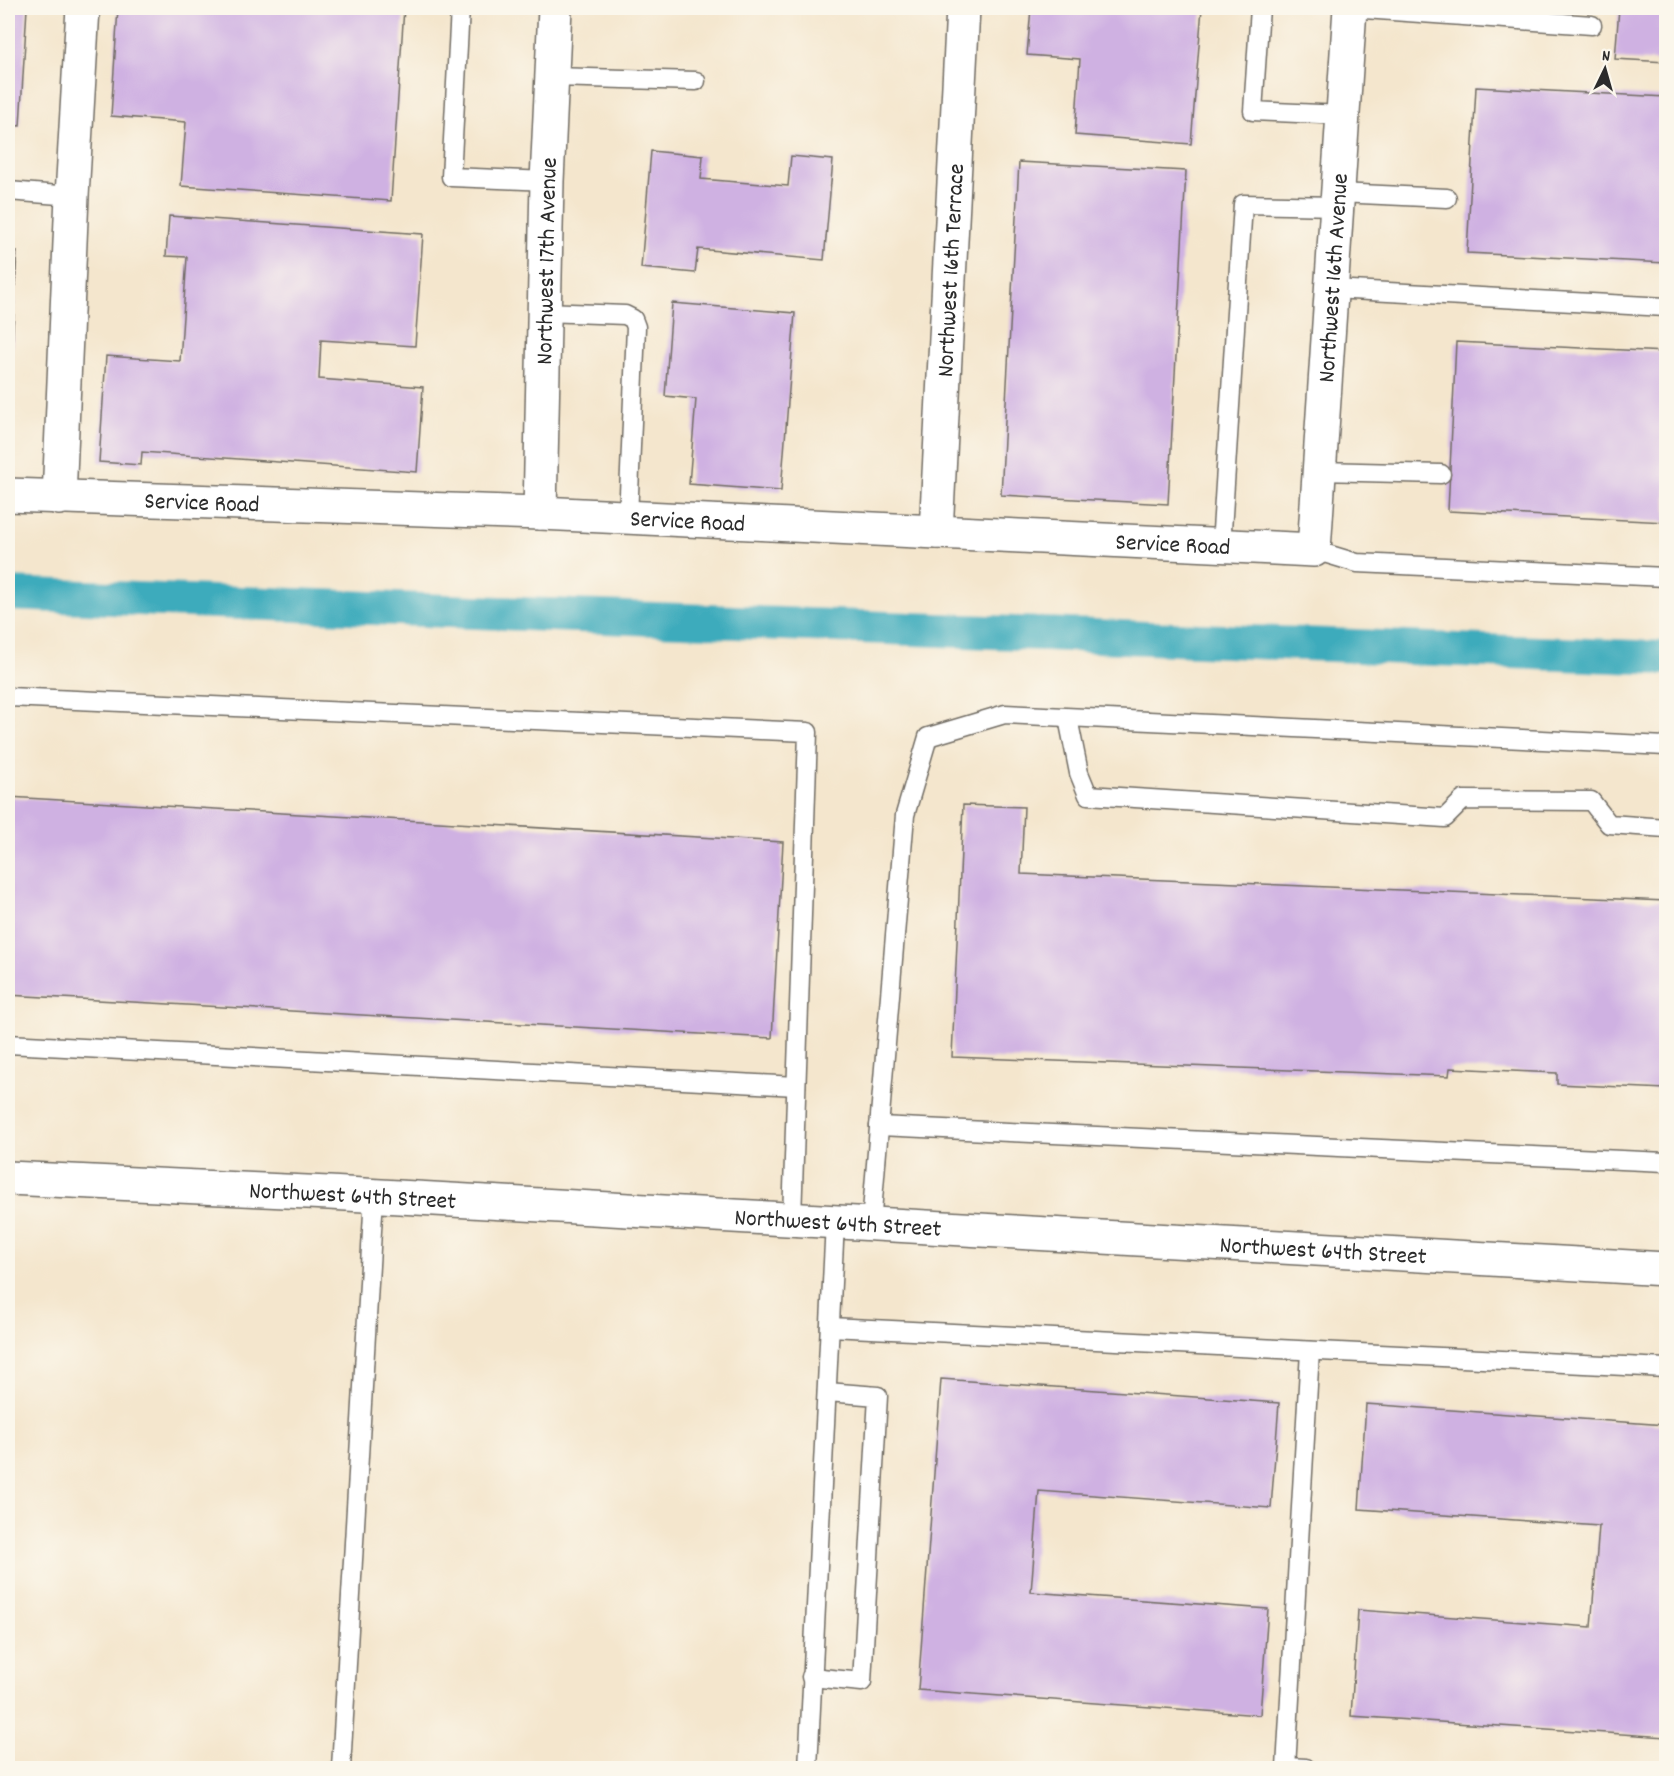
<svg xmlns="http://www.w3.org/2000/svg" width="1674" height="1776" font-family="Dekko,sans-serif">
  <rect width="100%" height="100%" fill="#fbf7ec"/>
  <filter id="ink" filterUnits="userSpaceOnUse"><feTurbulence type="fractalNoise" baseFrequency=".0167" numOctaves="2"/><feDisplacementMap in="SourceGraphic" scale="12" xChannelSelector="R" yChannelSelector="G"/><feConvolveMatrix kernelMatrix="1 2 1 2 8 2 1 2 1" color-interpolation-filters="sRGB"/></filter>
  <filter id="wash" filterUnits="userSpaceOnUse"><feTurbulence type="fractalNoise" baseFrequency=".008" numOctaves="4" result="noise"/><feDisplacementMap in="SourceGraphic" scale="24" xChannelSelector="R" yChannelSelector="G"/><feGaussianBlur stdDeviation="1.35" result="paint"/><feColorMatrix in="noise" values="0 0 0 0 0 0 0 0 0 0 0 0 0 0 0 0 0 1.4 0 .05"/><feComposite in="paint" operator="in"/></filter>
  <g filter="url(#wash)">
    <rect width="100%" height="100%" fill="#f4e6cd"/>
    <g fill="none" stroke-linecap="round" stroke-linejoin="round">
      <!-- canal -->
      <path stroke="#3eabbc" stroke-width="34" d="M 8,594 L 1666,658"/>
    </g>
    <g id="blocks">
      <!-- building -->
      <g fill="#cfb1e2">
        <path d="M 8,8 L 27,8 L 20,126 L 8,125 Z"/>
        <path d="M 118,8 L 404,8 L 391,201 L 181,186 L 186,122 L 111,116 Z"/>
        <path d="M 1031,8 L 1202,8 L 1191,144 L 1075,135 L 1080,59 L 1027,55 Z"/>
        <path d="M 1619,8 L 1666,8 L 1666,62 L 1615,59 Z"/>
        <path d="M 1476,87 L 1666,97 L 1666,263 L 1467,253 Z"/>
        <path d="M 651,151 L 703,156 L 701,179 L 788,186 L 791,156 L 833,160 L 824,260 L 698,249 L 695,273 L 641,268 Z"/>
        <path d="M 1019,162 L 1186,171 L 1168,504 L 1001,495 Z"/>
        <path d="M 169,216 L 423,234 L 415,346 L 321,340 L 319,379 L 423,387 L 417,472 L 142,452 L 141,465 L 99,462 L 106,356 L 180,361 L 187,257 L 166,256 Z"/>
        <path d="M 8,250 L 17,251 L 9,408 L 8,408 Z"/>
        <path d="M 672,303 L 795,313 L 781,491 L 689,484 L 696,399 L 665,396 Z"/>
        <path d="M 1456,342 L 1666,352 L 1666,522 L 1448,511 Z"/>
        <path d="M 8,797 L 783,842 L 772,1038 L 8,995 Z"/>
        <path d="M 963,805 L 1024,807 L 1021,874 L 1666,901 L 1666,1089 L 1557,1084 L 1557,1073 L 1450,1068 L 1449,1076 L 952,1057 Z"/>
        <path d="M 941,1379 L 1279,1403 L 1271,1508 L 1039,1491 L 1031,1592 L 1268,1609 L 1260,1715 L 918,1690 Z"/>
        <path d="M 1366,1404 L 1666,1425 L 1666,1737 L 1351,1716 L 1358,1610 L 1591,1627 L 1599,1526 L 1359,1509 Z"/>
      </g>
    </g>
  </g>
  <g filter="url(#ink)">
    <use href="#blocks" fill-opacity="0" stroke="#716c64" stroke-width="1.5"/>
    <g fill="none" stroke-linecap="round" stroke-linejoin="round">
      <defs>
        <g id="service">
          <path d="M 460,8 L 451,177 L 547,181"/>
          <path d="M 1260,8 L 1253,111 L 1343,115"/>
          <path d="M 1350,8 L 1592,25"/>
          <path d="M 552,77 L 696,81"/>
          <path d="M 8,191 L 72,196"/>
          <path d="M 1338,193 L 1447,198"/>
          <path d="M 1332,289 L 1666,307"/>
          <path d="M 544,312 L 625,315 L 633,319 L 636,327 L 628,518"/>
          <path d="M 1320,471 L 1441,474"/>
          <path d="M 1221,546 L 1243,204 L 1337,206"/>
          <path d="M 1314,550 L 1357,563 L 1666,577"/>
          <path d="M 8,697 L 808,732 L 792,1219"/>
          <path d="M 1068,718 L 1079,773 L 1088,795 L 1445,818 L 1463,800 L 1591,801 L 1609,824 L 1666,828"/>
          <path d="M 8,1044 L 796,1086"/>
          <path d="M 879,1126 L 1666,1162"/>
          <path d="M 871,1224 L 905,815 L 928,737 L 1005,714 L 1666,746"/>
          <path d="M 830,1327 L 1666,1368"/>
          <path d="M 811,1677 L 862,1682 L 878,1396 L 827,1392"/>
          <path d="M 1286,1767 L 1306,1768"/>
          <path d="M 341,1768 L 374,1196"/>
          <path d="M 808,1768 L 835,1222"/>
          <path d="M 1286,1768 L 1310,1351"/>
        </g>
        <g id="minor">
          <path id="s1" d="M 8,495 L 540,513 L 1314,550 L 1350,8"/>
          <path d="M 59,498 L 72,196 L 83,8"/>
          <path id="s2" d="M 540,513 L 547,181 L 555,8"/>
          <path id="s3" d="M 936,532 L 963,8"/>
          <path id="s4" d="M 8,1178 L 329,1193 L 1666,1269"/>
        </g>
      </defs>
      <!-- service casing -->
      <use href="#service" stroke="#716c64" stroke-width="21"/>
      <!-- minor casing -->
      <use href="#minor" stroke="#716c64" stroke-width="36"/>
      <!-- service -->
      <use href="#service" stroke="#fff" stroke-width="18"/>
      <!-- minor -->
      <use href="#minor" stroke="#fff" stroke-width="33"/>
    </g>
  </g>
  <g text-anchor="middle" stroke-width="5" stroke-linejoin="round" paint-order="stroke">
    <!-- street labels -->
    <g font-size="24" fill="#2b2b2b" stroke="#fbf7ec">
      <text dy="8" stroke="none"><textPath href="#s2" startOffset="252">Northwest 17th Avenue</textPath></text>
      <text dy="8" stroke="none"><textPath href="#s3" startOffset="262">Northwest 16th Terrace</textPath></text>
      <text dy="8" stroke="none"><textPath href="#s1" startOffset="1580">Northwest 16th Avenue</textPath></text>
      <text dy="8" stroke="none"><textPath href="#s1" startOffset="194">Service Road</textPath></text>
      <text dy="8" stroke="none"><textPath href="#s1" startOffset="680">Service Road</textPath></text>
      <text dy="8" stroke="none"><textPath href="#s1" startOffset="1166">Service Road</textPath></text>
      <text dy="8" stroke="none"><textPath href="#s4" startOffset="345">Northwest 64th Street</textPath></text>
      <text dy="8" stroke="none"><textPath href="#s4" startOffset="831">Northwest 64th Street</textPath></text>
      <text dy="8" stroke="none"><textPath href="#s4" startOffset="1317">Northwest 64th Street</textPath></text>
    </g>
  </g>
  <!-- margin -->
  <rect width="1674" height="1776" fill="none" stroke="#fbf7ec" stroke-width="30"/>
  <!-- north arrow -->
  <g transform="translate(1605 69) rotate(5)" stroke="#fbf7ec" stroke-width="4.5" paint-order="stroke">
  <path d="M0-4.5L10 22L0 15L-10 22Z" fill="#2b2b2b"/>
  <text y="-9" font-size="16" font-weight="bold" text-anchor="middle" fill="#2b2b2b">N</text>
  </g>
</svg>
